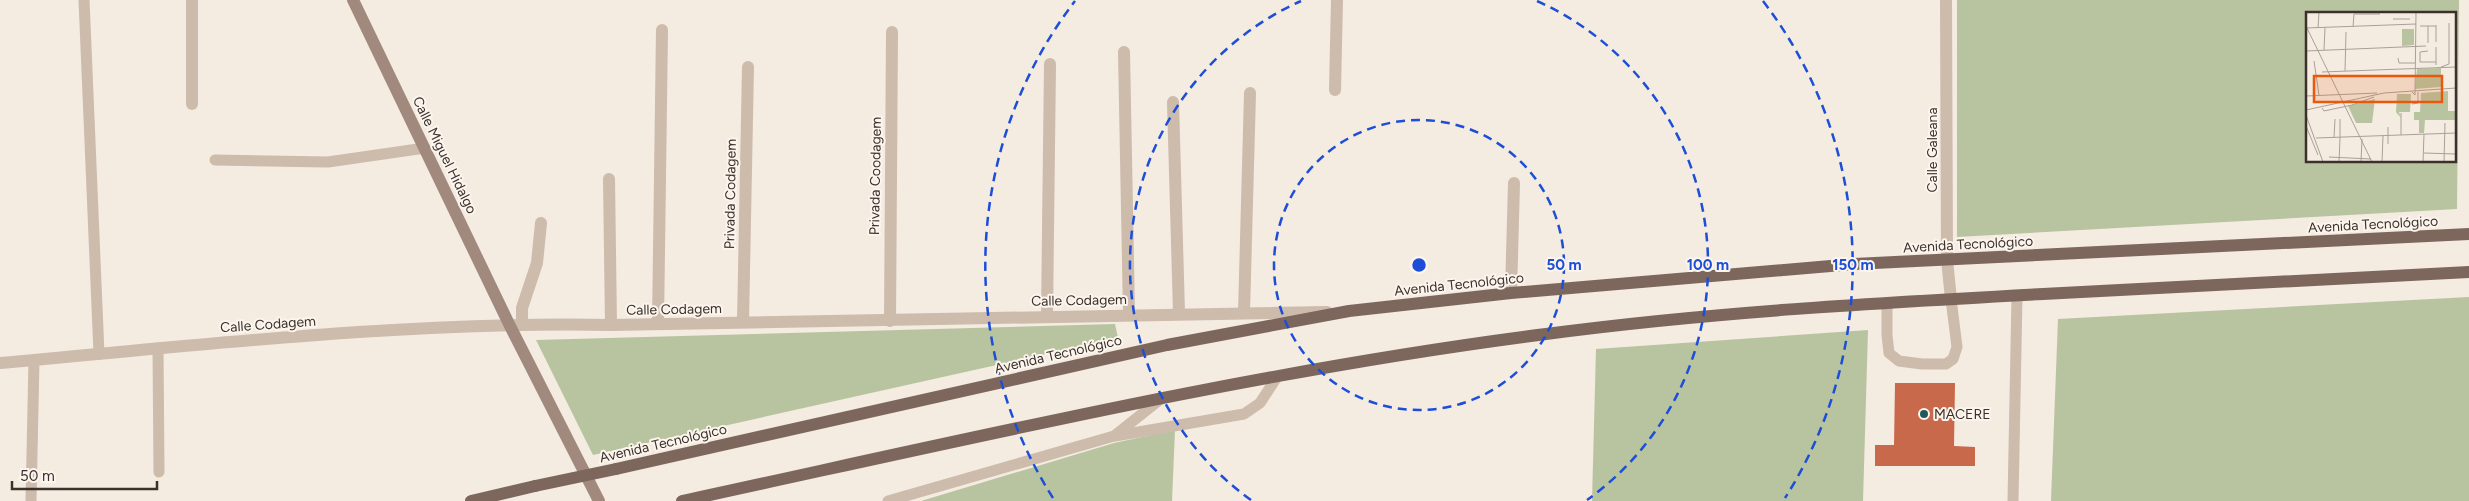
<svg xmlns="http://www.w3.org/2000/svg" width="2469" height="501" font-family="Figtree,sans-serif">
  <rect width="100%" height="100%" fill="#f4ebe1"/>
  <!-- green -->
  <g fill="#b8c4a0" fill-rule="evenodd">
    <path d="M 1957,0 L 2459,0 L 2457,209 L 1957,237 ZM 2308,14 L 2455,14 L 2455,161 L 2308,161 Z"/>
    <path d="M 2469,297 L 2469,501 L 2051,501 L 2058,319 Z"/>
    <path d="M 1115,324 L 1118,338 L 593,455 L 536,340 Z"/>
    <path d="M 1868,330 L 1863,501 L 1592,501 L 1596,349 Z"/>
    <path d="M 1175,430 L 1172,501 L 921,501 L 1114,443 Z"/>
  </g>
  <!-- building -->
  <path fill="#c8694b" d="M 1895,383 L 1955,383 L 1954,446 L 1975,447 L 1975,466 L 1875,466 L 1875,445 L 1894,445 Z"/>
  <g fill="none" stroke-linecap="round" stroke-linejoin="round">
    <!-- lane -->
    <g stroke="#cdbbac" stroke-width="11">
      <path d="M 84,0 L 99,354"/>
      <path d="M 215,160 L 328,162 L 425,148"/>
      <path d="M 1887,303 L 1887,335 L 1889,353 L 1899,361 L 1922,364 L 1946,364 L 1953,359 L 1957,347 L 1951,299"/>
      <path d="M 158,348 L 159,472"/>
      <path d="M 1115,436 L 1244,414 L 1260,403 L 1277,377"/>
      <path d="M 31,501 L 34,360"/>
      <path d="M 888,501 L 1114,436 L 1162,398"/>
      <path d="M 2013,501 L 2017,296"/>
    </g>
    <!-- street -->
    <g stroke="#cdbbac" stroke-width="12">
      <path d="M 192,0 L 192,104"/>
      <path d="M 1946,0 L 1947,260 L 1951,299"/>
      <path d="M 1124,52 L 1129,314"/>
      <path d="M 1335,90 L 1337,0"/>
      <path d="M 1173,102 L 1179,313"/>
      <path d="M 609,179 L 611,325"/>
      <path d="M 1511,293 L 1514,183"/>
      <path d="M 1244,313 L 1250,93"/>
      <path d="M 1047,316 L 1050,64"/>
      <path d="M 890,321 L 892,32"/>
      <path d="M 743,322 L 748,67"/>
      <path d="M 522,323 L 522,308 L 537,263 L 541,223"/>
      <path d="M 658,324 L 662,30"/>
      <path d="M 0,363 C 203,345 407,321 611,325 L 1327,312"/>
    </g>
    <!-- secondary -->
    <path stroke="#a18a7d" stroke-width="12" d="M 353,0 L 509,324 L 599,501"/>
    <!-- primary -->
    <g stroke="#7d675c" stroke-width="12">
      <path d="M 616,469 L 1167,345 L 1349,311 L 1511,293 L 1854,264 L 2469,234"/>
      <path d="M 471,501 L 535,486"/>
      <path d="M 682,501 C 969,439 1255,371 1546,334 C 1711,312 1877,303 2043,294 C 2185,287 2327,280 2469,272"/>
    </g>
    <!-- primary-bridge -->
    <path stroke="#7d675c" stroke-width="12" d="M 535,486 L 616,469"/>
  </g>
  <!-- distance rings -->
  <g fill="none" stroke="#1d4ed8" stroke-width="2.5" stroke-dasharray="9 6">
    <circle cx="1419" cy="265" r="145"/>
    <path d="M1251 500A289 289 0 0 1 1301 1M1537 1A289 289 0 0 1 1587 500"/>
    <path d="M1053 498A434 434 0 0 1 1075 1M1763 1A434 434 0 0 1 1785 498"/>
  </g>
  <!-- markers -->
  <circle fill="#1f5a5e" stroke="#fbf5ee" stroke-width="2" cx="1924" cy="414" r="5"/>
  <g text-anchor="middle" stroke-width="4" stroke-linejoin="round" paint-order="stroke">
    <!-- street labels -->
    <g font-size="14" fill="#3b302b" stroke="#fbf5ee">
      <text transform="translate(1932 150) rotate(-90)" y="5">Calle Galeana</text>
      <text transform="translate(445 155) rotate(64)" y="5">Calle Miguel Hidalgo</text>
      <text transform="translate(875 176) rotate(-89)" y="5">Privada Coodagem</text>
      <text transform="translate(730 194) rotate(-89)" y="5">Privada Codagem</text>
      <text transform="translate(2373 224) rotate(-3)" y="5">Avenida Tecnológico</text>
      <text transform="translate(1968 244) rotate(-3)" y="5">Avenida Tecnológico</text>
      <text transform="translate(1459 284) rotate(-6)" y="5">Avenida Tecnológico</text>
      <text transform="translate(1079 300) rotate(-1)" y="5">Calle Codagem</text>
      <text transform="translate(674 309) rotate(-1)" y="5">Calle Codagem</text>
      <text transform="translate(268 324) rotate(-4)" y="5">Calle Codagem</text>
      <text transform="translate(1058 354) rotate(-13)" y="5">Avenida Tecnológico</text>
      <text transform="translate(663 443) rotate(-13)" y="5">Avenida Tecnológico</text>
    </g>
    <!-- poi labels -->
    <g font-size="14" fill="#3b302b" stroke="#fbf5ee" text-anchor="start">
      <text x="1934" y="419">MACERE</text>
    </g>
  </g>
  <!-- overview -->
  <g transform="translate(2306 12)">
    <rect width="150" height="150" fill="#f4ebe1"/>
    <path d="M 96,17 L 108,17 L 108,33 L 96,34 ZM 135,56 L 135,75 L 109,77 L 111,57 ZM 142,79 L 142,99 L 150,99 L 150,108 L 119,108 L 118,121 L 113,121 L 113,108 L 108,108 L 108,100 L 114,100 L 115,81 ZM 91,82 L 105,82 L 104,100 L 93,100 L 95,106 L 90,100 ZM 69,87 L 66,111 L 50,111 L 42,94 Z" fill="#b8c4a0"/>
    <path fill="none" stroke="#aaa098" stroke-width="1" d="M 87,7 L 104,7M 0,14 L 66,150M 114,14 L 130,14M 47,15 L 48,2 L 74,2M 0,16 L 110,12M 12,16 L 13,0M 130,30 L 130,13M 122,31 L 122,14M 130,35 L 130,53M 18,38 L 19,16M 0,39 L 120,34M 122,39 L 114,40 L 114,50 L 130,50M 92,46 L 93,51 L 109,51M 8,49 L 13,83M 135,55 L 143,52 L 143,11M 39,59 L 40,20M 16,60 L 150,55M 106,80 L 109,83 L 110,0M 0,84 L 71,81M 106,92 L 112,91 L 112,80M 16,96 L 18,99 L 46,93 L 68,85M 0,98 L 78,81 L 150,76M 0,103 L 17,150M 34,107 L 34,126M 0,114 L 12,143M 95,123 L 95,101M 10,126 L 150,121M 28,126 L 29,107M 82,132 L 82,115M 118,141 L 150,142M 23,145 L 65,147M 33,150 L 34,126M 55,150 L 56,127M 76,150 L 77,124M 117,150 L 118,122M 138,150 L 139,111"/>
    <path fill="#e8590c" fill-opacity="0.15" stroke="#e8590c" stroke-width="2.5" d="M 8,64 L 136,64 L 136,90 L 8,90 Z"/>
    <rect width="150" height="150" fill="none" stroke="#3b302b" stroke-width="2.5"/>
  </g>
  <circle cx="1419" cy="265" r="8" fill="#1d4ed8" stroke="#fbf5ee" stroke-width="2.5"/>
  <g font-size="15" text-anchor="middle" font-weight="bold" fill="#1d4ed8" stroke="#fbf5ee" stroke-width="4" stroke-linejoin="round" paint-order="stroke">
    <text x="1564" y="270">50 m</text>
    <text x="1708" y="270">100 m</text>
    <text x="1853" y="270">150 m</text>
  </g>
  <!-- scale -->
  <path d="M12 481v8h145v-8" fill="none" stroke="#3b302b" stroke-width="2.5"/>
  <text x="20" y="481" font-size="15" fill="#3b302b" stroke="#fbf5ee" stroke-width="4" paint-order="stroke">50 m</text>
</svg>
